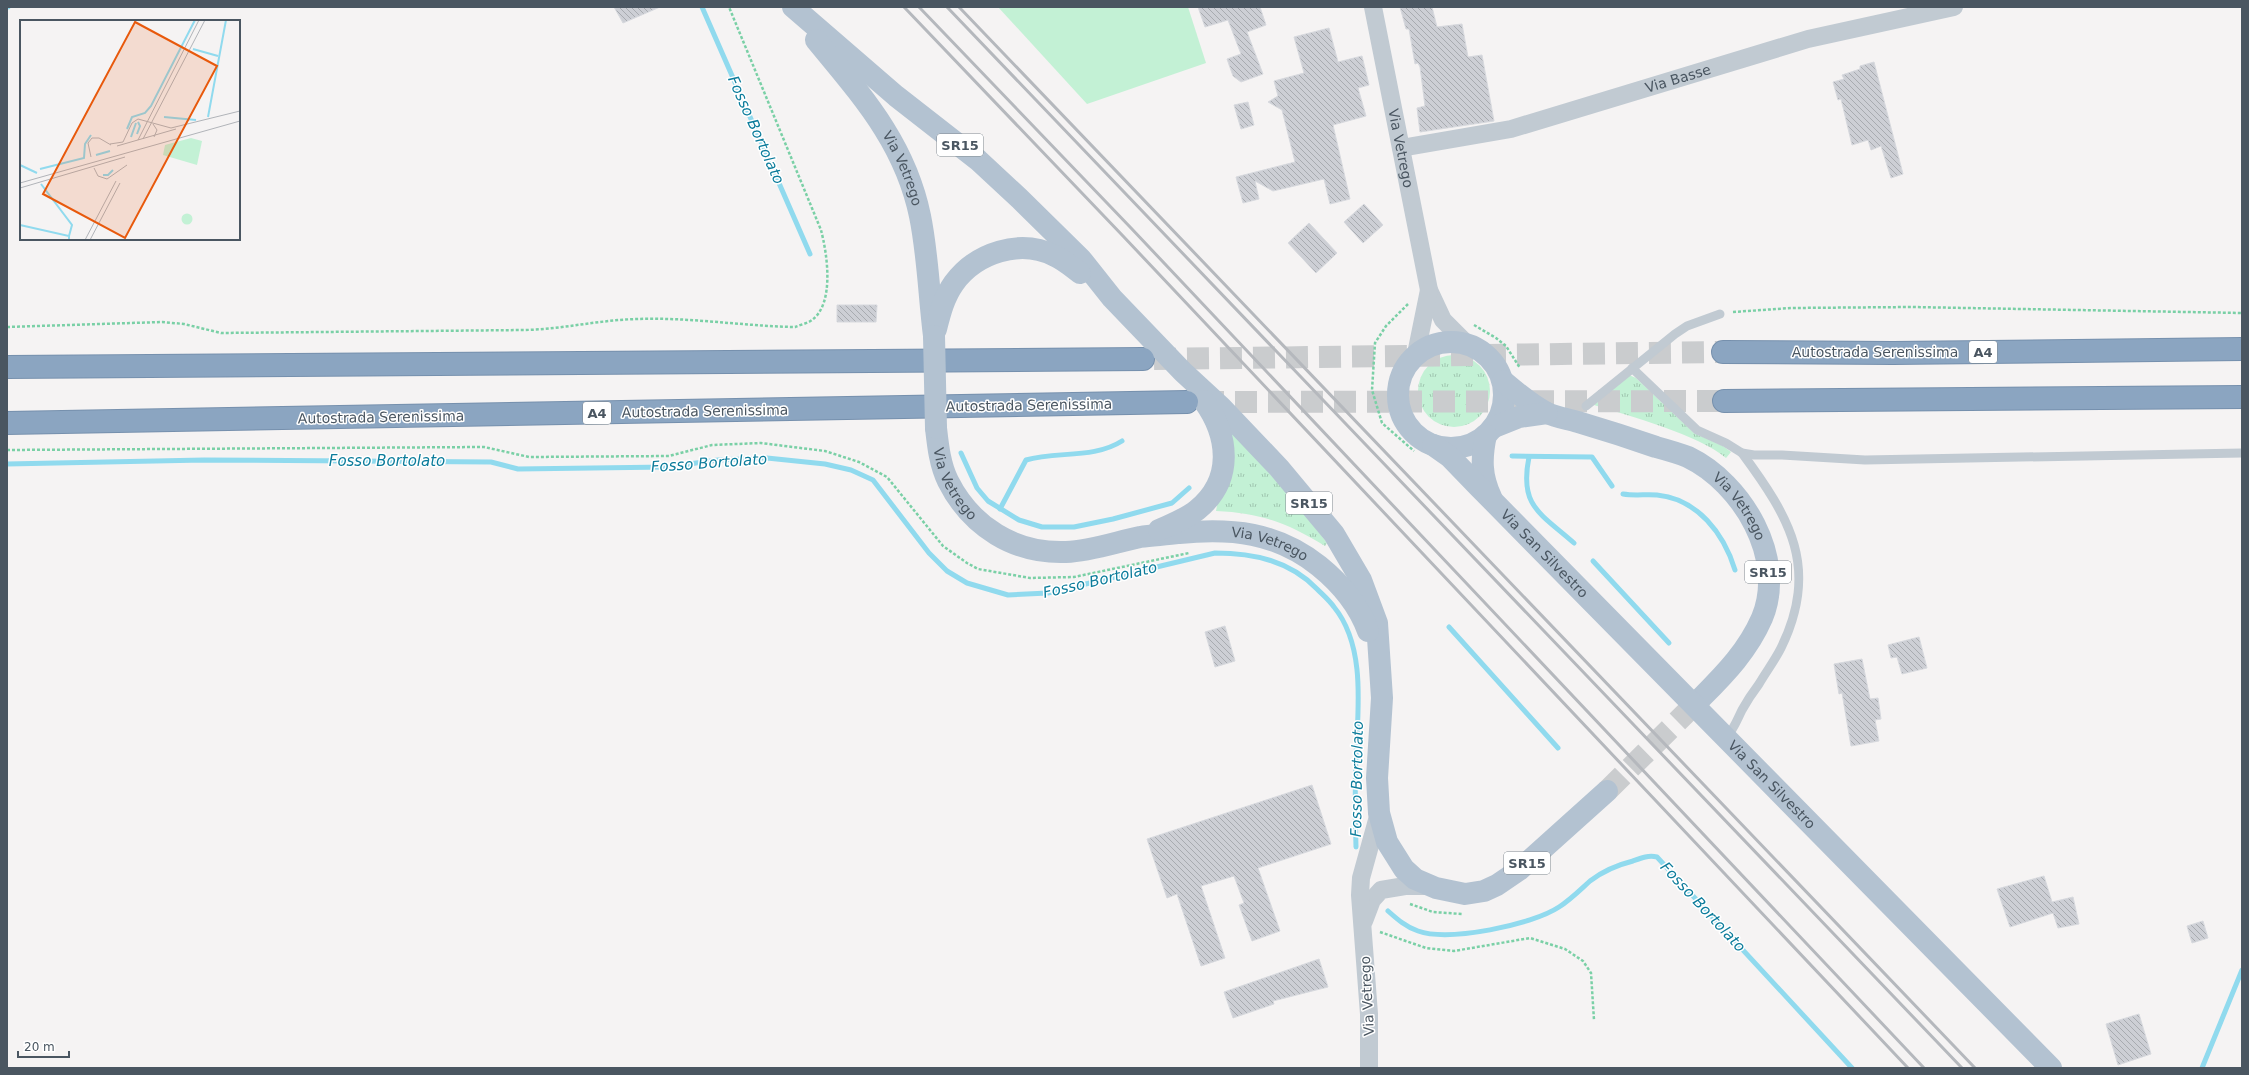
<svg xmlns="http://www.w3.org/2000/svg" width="2249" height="1075" font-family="'DejaVu Sans',sans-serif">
  <defs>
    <pattern id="grass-tufts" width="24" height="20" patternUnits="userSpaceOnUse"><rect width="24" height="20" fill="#c3f1d5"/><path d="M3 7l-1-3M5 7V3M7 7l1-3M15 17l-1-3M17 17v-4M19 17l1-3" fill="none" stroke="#a0c6b0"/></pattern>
    <pattern id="building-back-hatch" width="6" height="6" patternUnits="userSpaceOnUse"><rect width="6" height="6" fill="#cdcfd5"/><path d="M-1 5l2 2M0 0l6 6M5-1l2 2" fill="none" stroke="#a8abb0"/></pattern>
  </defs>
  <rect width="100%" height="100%" fill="#f5f3f3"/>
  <!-- grass -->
  <g fill="url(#grass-tufts)">
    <circle cx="1454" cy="391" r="36"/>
    <path d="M 1629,375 L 1636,378 L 1694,433 L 1723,446 L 1731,452 L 1726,458 C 1699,435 1630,416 1594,405 Z"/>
    <path d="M 1231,430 L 1300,508 L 1327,543 L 1325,546 C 1287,523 1261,513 1216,511 Z"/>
  </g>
  <!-- park -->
  <path fill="#c3f1d5" d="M 998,7 L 1188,7 L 1206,63 L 1087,104 Z"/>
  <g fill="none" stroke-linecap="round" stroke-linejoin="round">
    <!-- stream -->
    <g stroke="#90daee" stroke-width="5">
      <path d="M 7,7 L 8,7"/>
      <path d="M 702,7 L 810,254"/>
      <path d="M 961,453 L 977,488 L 988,501 L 1019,520 L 1042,527 L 1074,527 L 1113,519 L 1172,503 L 1189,488"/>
      <path d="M 1512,456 L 1592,457 L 1612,486"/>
      <path d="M 1529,457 C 1519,506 1540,513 1574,543"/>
      <path d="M 7,464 L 204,460 L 491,462 L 518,469 L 667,467 L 718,460 L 767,458 L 825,464 L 851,470 L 873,480 L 929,553 L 947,571 L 967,583 L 1008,595 L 1048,593 L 1215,553 C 1254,553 1290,561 1317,589 C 1323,595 1329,600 1334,607 C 1366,646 1358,709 1356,756 C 1355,786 1355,816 1356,847"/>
      <path d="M 1623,494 C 1635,496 1646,494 1657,495 C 1698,499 1724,534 1735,570"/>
      <path d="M 1000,509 L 1026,460 C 1056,451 1094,459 1122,441"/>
      <path d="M 1593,561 L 1669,643"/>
      <path d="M 1449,627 L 1558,748"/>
      <path d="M 1388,911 C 1397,919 1406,927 1418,931 C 1449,942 1532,925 1559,907 C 1570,900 1580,890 1590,881 C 1603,871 1617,865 1633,861 C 1641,858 1648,855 1657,857 L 1852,1068"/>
      <path d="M 2202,1068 L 2242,970"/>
    </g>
  </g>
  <!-- building -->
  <g fill="url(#building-back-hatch)" stroke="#d7d9de">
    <path d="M 614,7 L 660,7 L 623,23 Z"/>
    <path d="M 1198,7 L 1260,7 L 1266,25 L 1247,32 L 1263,74 L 1241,82 L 1233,76 L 1227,59 L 1241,54 L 1228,20 L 1205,27 Z"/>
    <path d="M 1400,7 L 1432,7 L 1437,27 L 1462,24 L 1468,57 L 1482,55 L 1494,121 L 1420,132 L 1417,108 L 1425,106 L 1420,67 L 1418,63 L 1415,64 L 1409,29 L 1406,29 Z"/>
    <path d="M 1329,28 L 1338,62 L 1362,56 L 1369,85 L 1358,88 L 1366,116 L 1333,125 L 1350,199 L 1330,204 L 1324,179 L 1273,191 L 1255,181 L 1259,199 L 1243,203 L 1236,177 L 1295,162 L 1282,110 L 1268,102 L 1278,96 L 1274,81 L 1304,73 L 1294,37 Z"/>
    <path d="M 1874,62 L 1903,174 L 1891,178 L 1881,146 L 1871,150 L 1868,140 L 1852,145 L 1841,99 L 1838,100 L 1833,82 L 1844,79 L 1842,75 L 1860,69 L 1860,66 Z"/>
    <path d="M 1248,102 L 1254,125 L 1241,129 L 1234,105 Z"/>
    <path d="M 1364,204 L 1383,225 L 1363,243 L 1344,222 Z"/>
    <path d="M 1309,223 L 1337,253 L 1316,273 L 1288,243 Z"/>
    <path d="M 837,305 L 877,305 L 876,322 L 837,322 Z"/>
    <path d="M 1225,626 L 1235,661 L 1215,667 L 1205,632 Z"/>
    <path d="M 1919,637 L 1927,668 L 1902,674 L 1897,657 L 1891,658 L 1888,645 Z"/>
    <path d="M 1862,659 L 1870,699 L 1878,698 L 1881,719 L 1875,720 L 1879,741 L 1851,746 L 1842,693 L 1839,694 L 1834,664 Z"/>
    <path d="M 1312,785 L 1331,844 L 1258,868 L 1280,931 L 1252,941 L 1239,905 L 1244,903 L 1234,876 L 1201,886 L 1225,958 L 1201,966 L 1177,894 L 1167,898 L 1147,839 Z"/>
    <path d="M 2044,876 L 2052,902 L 2073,897 L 2079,924 L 2058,928 L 2053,913 L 2010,927 L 1997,889 Z"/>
    <path d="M 2203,921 L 2208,938 L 2192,943 L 2187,926 Z"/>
    <path d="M 1319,959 L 1328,987 L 1273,1001 L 1274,1004 L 1233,1018 L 1224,992 Z"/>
    <path d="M 2139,1014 L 2151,1054 L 2118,1065 L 2106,1024 Z"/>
  </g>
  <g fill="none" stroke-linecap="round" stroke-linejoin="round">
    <!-- primary-tunnel -->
    <path stroke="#caccce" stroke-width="22" stroke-dasharray="22 11" stroke-linecap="butt" d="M 1607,791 L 1702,697"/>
    <!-- motorway-tunnel -->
    <g stroke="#caccce" stroke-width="22" stroke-dasharray="22 11" stroke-linecap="butt">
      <path d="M 1154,359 L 1723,352"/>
      <path d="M 1202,402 L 1724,401"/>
    </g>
    <defs>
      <g id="motorway">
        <path d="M 1723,352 L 1893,353 L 2242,349"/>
        <path d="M 7,367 L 1143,359"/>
        <path d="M 1724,401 L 2242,397"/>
        <path d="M 7,423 L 1187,402"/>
      </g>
    </defs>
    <!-- motorway casing -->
    <use href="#motorway" stroke="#7690ad" stroke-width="24"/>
    <!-- path -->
    <g stroke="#7ad0a6" stroke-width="2.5" stroke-dasharray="3 2" stroke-linecap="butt">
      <path d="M 1408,304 L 1386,326 L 1375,343 L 1372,390 L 1382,423 L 1414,451"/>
      <path d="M 1733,312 L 1791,308 L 1912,307 L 2242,313"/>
      <path d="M 1474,325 L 1496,338 L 1506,346 L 1520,368"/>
      <path d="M 7,327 L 162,322 L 184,324 L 221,333 L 525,330 C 563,329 599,320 637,319 C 689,317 742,326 795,327 C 800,325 808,323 812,320 C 835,303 827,253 821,230 L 729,7"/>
      <path d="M 7,450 L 484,447 L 529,457 L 669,456 L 712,445 L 761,443 L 825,451 L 859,462 L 887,477 L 943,546 L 967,563 L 978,569 L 1030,578 L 1074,577 L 1189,553"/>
      <path d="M 1410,904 L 1433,912 L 1462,914"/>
      <path d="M 1380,932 L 1426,948 L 1454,951 L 1530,938 L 1565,949 L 1583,961 L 1591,973 L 1594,1020"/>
    </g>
    <!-- service -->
    <g stroke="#c1cad2" stroke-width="9">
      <path d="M 1632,368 L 1697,430 L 1726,443 L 1742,453 L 1754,455 L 1782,455 L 1865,460 L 2242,453"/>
      <path d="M 1586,406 L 1675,334 L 1687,326 L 1720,314"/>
      <path d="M 1726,738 C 1734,729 1737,720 1742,710 C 1747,701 1753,692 1759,684 C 1766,672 1775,660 1781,648 C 1820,568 1790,518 1742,453"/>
    </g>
    <!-- minor -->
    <g stroke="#c1cad2" stroke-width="18">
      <path id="s1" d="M 1373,7 L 1429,290 L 1443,320 L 1466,343"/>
      <path id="s2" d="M 1401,148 L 1511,129 L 1808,39 L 1954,7"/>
      <path d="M 1416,354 L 1429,290"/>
      <path d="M 1364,921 L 1372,900 L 1381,890 L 1405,886 L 1429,886"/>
      <path d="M 1369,1068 L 1369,1014 L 1360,895 L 1361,878 L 1379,813"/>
    </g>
    <!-- primary -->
    <g stroke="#b3c2d1" stroke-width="22">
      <path d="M 793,7 L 896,96 L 978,160 L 1020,199 L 1081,259 L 1112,298 L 1183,372 L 1221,407 L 1279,468 L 1334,534 L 1361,580 L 1377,623 L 1382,698 L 1377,778 L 1379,813 L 1387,842 L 1404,869 L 1415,879 L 1436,888 L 1465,894 L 1484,891 L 1497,885 L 1519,870 L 1607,791"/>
      <path id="s3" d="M 816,40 C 862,96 905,143 920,216 C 928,255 929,296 934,336"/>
      <path d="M 936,329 C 940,313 944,297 954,283 C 976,253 1020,238 1055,256 C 1064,260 1072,267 1080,273"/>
      <circle cx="1451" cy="395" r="53"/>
      <path id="s4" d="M 1503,381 C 1516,392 1531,405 1547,413 C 1556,417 1568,419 1578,422 C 1605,430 1630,438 1656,447 C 1667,450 1678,453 1688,457 C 1742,483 1787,558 1762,618 C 1748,650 1726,673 1702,697"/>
      <path d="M 1494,427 L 1519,417 L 1547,413"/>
      <path id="s5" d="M 936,428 C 938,446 940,465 948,481 C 971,527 1015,554 1066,552 C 1091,551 1116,542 1140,537 C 1153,535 1166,535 1179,533 C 1232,528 1276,532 1319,566 C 1340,583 1359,606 1368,631"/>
      <path d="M 1486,435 C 1481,458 1481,476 1491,497"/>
      <path id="s6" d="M 1433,445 L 1450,457 L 1479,487 L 2051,1068"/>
      <path d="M 1159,530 C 1172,524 1186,519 1197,510 C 1234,480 1229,436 1204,401"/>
    </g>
    <!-- motorway -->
    <use href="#motorway" stroke="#8ba5c1" stroke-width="22"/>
    <!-- rail -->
    <g stroke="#b5b8bd" stroke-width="3">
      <path d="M 904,7 L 1123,236 L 1908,1068"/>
      <path d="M 919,7 L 1131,228 L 1924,1068"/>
      <path d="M 947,7 L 1962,1068"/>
      <path d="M 959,7 L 1975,1068"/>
    </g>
    <!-- primary-bridge -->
    <path stroke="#b3c2d1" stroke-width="22" d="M 934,336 L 936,428"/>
  </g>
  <g text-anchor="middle" stroke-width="3" stroke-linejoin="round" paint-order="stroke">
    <!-- shield labels -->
    <g fill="#fff" stroke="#808990" stroke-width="1">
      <rect x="937" y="134" width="46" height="22" rx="3"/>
      <rect x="1969" y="341" width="28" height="22" rx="3"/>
      <rect x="583" y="402" width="28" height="22" rx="3"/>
      <rect x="1286" y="492" width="46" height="22" rx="3"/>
      <rect x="1745" y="561" width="46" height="22" rx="3"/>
      <rect x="1504" y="852" width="46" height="22" rx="3"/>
    </g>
    <g font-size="13" font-weight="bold" fill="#4a5661">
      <text x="960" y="150">SR15</text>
      <text x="1983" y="357">A4</text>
      <text x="597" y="418">A4</text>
      <text x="1309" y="508">SR15</text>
      <text x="1768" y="577">SR15</text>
      <text x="1527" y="868">SR15</text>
    </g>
    <!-- street labels -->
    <g font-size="14" fill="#4a5661" stroke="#fff">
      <text dy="5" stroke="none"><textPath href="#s2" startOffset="286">Via Basse</textPath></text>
      <text dy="5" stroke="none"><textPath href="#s1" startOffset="144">Via Vetrego</textPath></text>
      <text dy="5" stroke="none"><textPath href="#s3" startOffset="156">Via Vetrego</textPath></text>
      <text x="1875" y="357">Autostrada Serenissima</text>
      <text transform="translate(1029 405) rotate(-1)" y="5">Autostrada Serenissima</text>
      <text transform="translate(705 411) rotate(-1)" y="5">Autostrada Serenissima</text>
      <text transform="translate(381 417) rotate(-1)" y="5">Autostrada Serenissima</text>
      <text dy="5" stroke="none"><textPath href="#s5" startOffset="60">Via Vetrego</textPath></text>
      <text dy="5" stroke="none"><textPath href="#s4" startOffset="275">Via Vetrego</textPath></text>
      <text dy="5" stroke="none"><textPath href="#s5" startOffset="408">Via Vetrego</textPath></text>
      <text dy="5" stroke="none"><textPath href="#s6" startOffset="156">Via San Silvestro</textPath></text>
      <text dy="5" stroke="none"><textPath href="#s6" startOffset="480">Via San Silvestro</textPath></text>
      <text transform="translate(1367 996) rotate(-93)" y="5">Via Vetrego</text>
    </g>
    <!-- water labels -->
    <g font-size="15" font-style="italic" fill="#0c7c9b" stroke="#fff">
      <text transform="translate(756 130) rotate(66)" y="5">Fosso Bortolato</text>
      <text x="387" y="466">Fosso Bortolato</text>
      <text transform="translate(709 463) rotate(-4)" y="5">Fosso Bortolato</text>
      <text transform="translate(1100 580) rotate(-13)" y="5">Fosso Bortolato</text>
      <text transform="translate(1357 779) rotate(-89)" y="5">Fosso Bortolato</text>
      <text transform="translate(1703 907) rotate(47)" y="5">Fosso Bortolato</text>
    </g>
  </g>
  <!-- overview -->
  <g transform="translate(20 20)">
    <rect width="220" height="220" fill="#f5f3f3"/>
    <path d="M161.5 199a5.5 5.5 0 1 1 11 0a5.5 5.5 0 1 1-11 0Z" fill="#c3f1d5"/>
    <path d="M 171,118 L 182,121 L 177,145 L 143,135 L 145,125 Z" fill="#c3f1d5"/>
    <path fill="none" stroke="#90daee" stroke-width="2" d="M 173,29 L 198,36M 144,97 L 176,100M 188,97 L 206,0M 107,109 L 112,97 L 125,93 L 131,86 L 175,0M 117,114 L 120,106 L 118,102M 111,117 L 116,103M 76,135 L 90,131M 0,145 L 17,153M 20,149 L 64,138 L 65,124 L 71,115M 83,155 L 88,155 L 93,150M 21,164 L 52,205 L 49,216M 0,205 L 49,216 L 49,220"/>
    <path fill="none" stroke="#b1b4b9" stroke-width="1" d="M 133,104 L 137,110 L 134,117M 123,119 L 185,0M 118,120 L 179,0M 90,124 L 103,122 L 112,103 L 118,99 L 151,108 L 220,91M 97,126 L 156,109M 71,137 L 68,123 L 72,118 L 79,118 L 91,125M 74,148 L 78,156 L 87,159 L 107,145M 0,163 L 220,101M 0,168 L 105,137M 65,220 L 96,161M 70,220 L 100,163"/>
    <path fill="#e8590c" fill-opacity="0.15" stroke="#e8590c" stroke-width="2" d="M 115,2 L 197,46 L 105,218 L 23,174 Z"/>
    <rect width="220" height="220" fill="none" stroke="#4a5661" stroke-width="2"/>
  </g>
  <!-- border -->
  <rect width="2249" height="1075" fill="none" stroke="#4a5661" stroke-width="16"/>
  <!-- scale -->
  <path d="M18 1051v6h51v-6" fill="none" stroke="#4a5661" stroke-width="2"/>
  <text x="24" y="1051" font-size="12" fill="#4a5661" stroke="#ffffff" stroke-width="3" paint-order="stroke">20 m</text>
</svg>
